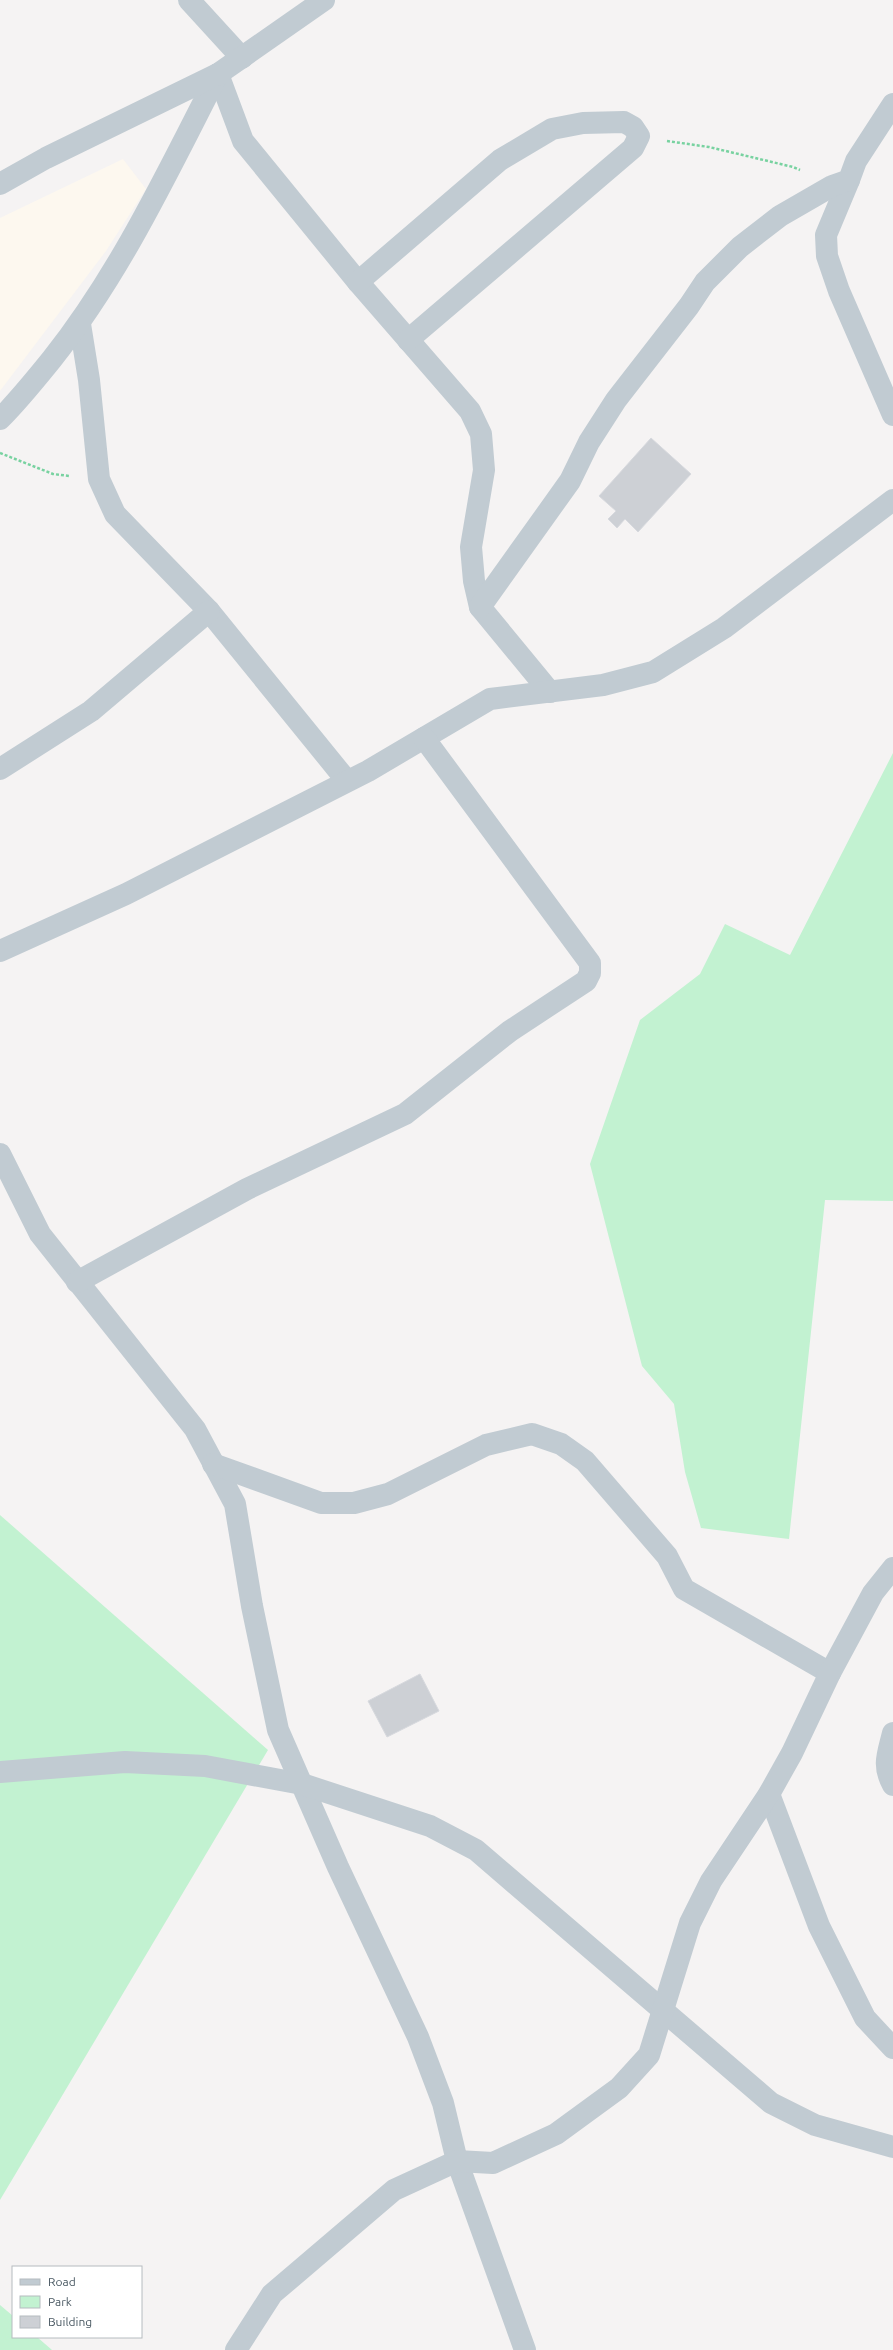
<svg xmlns="http://www.w3.org/2000/svg" width="893" height="2350" font-family="Ubuntu,sans-serif">
  <rect width="100%" height="100%" fill="#f5f3f3"/>
  <!-- commercial -->
  <path fill="#fdf8ef" d="M 123,159 L 146,189 L 106,251 L 0,391 L 0,218 Z"/>
  <!-- green -->
  <g fill="#c2f2d1">
    <path d="M 893,753 L 893,1201 L 825,1200 L 789,1539 L 701,1528 L 685,1472 L 674,1404 L 642,1366 L 590,1164 L 640,1020 L 700,974 L 725,924 L 790,955 Z"/>
    <path d="M 0,1515 L 268,1750 L 0,2200 Z"/>
    <path d="M 0,2305 L 13,2316 L 13,2337 L 37,2337 L 52,2350 L 0,2350 Z"/>
  </g>
  <!-- building -->
  <g fill="#cdd0d5" stroke="#d7d9de">
    <path d="M 651,438 L 691,474 L 638,532 L 625,519 L 617,528 L 608,519 L 616,511 L 599,496 Z"/>
    <path d="M 420,1674 L 439,1711 L 387,1737 L 368,1701 Z"/>
  </g>
  <g fill="none" stroke-linecap="round" stroke-linejoin="round">
    <!-- path -->
    <g stroke="#78d2a0" stroke-width="2.5" stroke-dasharray="3 2" stroke-linecap="butt">
      <path d="M 667,141 L 709,147 L 793,167 L 800,170"/>
      <path d="M 0,453 L 53,474 L 69,476"/>
    </g>
    <!-- minor -->
    <g stroke="#c1cbd2" stroke-width="22">
      <path d="M 189,0 L 242,58"/>
      <path d="M 218,74 L 243,141 L 358,282 L 470,411 L 481,434 L 484,470 L 471,547 L 474,581 L 480,607 L 550,692"/>
      <path d="M 849,180 L 826,235 L 827,256 L 839,291 L 893,415"/>
      <path d="M 358,282 L 500,160 L 552,129 L 583,123 L 624,122 L 633,127 L 639,136 L 633,148 L 408,340"/>
      <path d="M 80,324 L 89,380 L 99,479 L 115,514 L 209,611 L 347,781"/>
      <path d="M 0,419 C 19,400 35,380 52,359 C 121,272 167,173 218,74"/>
      <path d="M 480,607 L 570,481 L 589,442 L 616,400 L 689,306 L 705,282 L 740,247 L 780,216 L 832,186 L 849,180 L 856,161 L 893,104"/>
      <path d="M 0,769 L 91,711 L 209,611"/>
      <path d="M 0,951 L 126,894 L 368,771 L 490,699 L 603,685 L 653,672 L 724,628 L 893,500"/>
      <path d="M 0,1154 L 40,1234 L 195,1429 L 235,1504 L 252,1606 L 278,1730 L 338,1867 L 418,2037 L 443,2103 L 457,2161 L 525,2350"/>
      <path d="M 77,1282 L 247,1189 L 405,1114 L 510,1031 L 586,981 L 590,973 L 590,963 L 424,738"/>
      <path d="M 213,1464 L 321,1503 L 354,1503 L 388,1494 L 486,1445 L 532,1434 L 561,1444 L 585,1461 L 667,1556 L 684,1589 L 830,1673"/>
      <path d="M 893,1733 C 888,1754 882,1765 893,1785"/>
      <path d="M 0,1772 L 125,1762 L 205,1766 L 302,1784 L 430,1826 L 476,1850 L 771,2103 L 815,2125 L 893,2147"/>
      <path d="M 769,1794 L 819,1926 L 865,2018 L 893,2048"/>
      <path d="M 236,2350 L 272,2294 L 394,2190 L 457,2161 L 493,2163 L 556,2134 L 619,2088 L 649,2055 L 690,1923 L 711,1881 L 769,1794 L 792,1753 L 830,1673 L 873,1593 L 893,1568"/>
    </g>
    <!-- tertiary -->
    <path stroke="#c1cbd2" stroke-width="22" d="M 0,184 L 46,158 L 218,74 L 324,0"/>
  </g>
  <!-- legend -->
  <rect x="12" y="2266" width="130" height="72" fill="#ffffff" stroke="#b6bcc0"/>
  <rect x="20" y="2279" width="20" height="6" fill="#c1cbd2" stroke="#b6bcc0"/>
  <text x="48" y="2286" font-size="12" fill="#495862">Road</text>
  <rect x="20" y="2296" width="20" height="12" fill="#c2f2d1" stroke="#b6bcc0"/>
  <text x="48" y="2306" font-size="12" fill="#495862">Park</text>
  <rect x="20" y="2316" width="20" height="12" fill="#cdd0d5" stroke="#b6bcc0"/>
  <text x="48" y="2326" font-size="12" fill="#495862">Building</text>
</svg>
